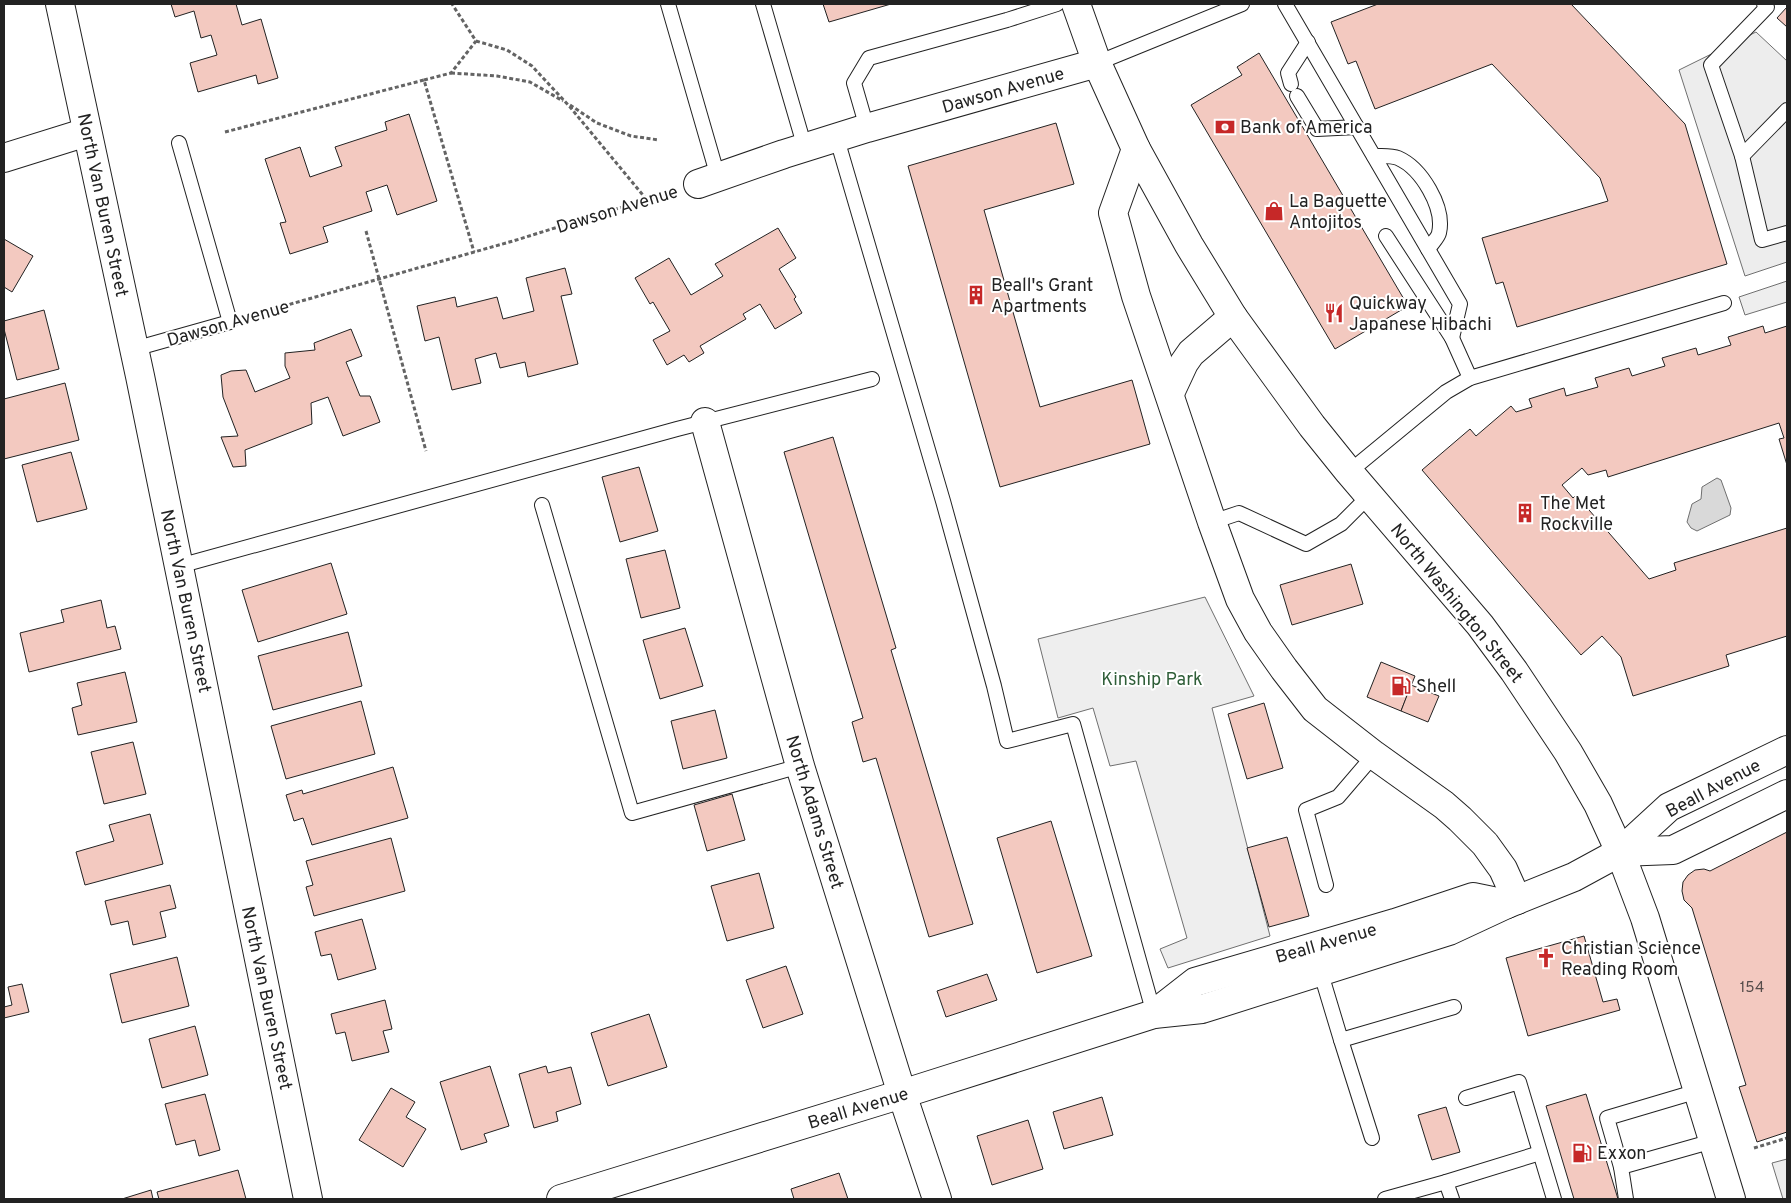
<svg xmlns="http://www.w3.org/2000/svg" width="1791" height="1203" font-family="Overpass,sans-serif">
  <rect width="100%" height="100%" fill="#fff"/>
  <!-- green -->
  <g fill="#eee" stroke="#6f6f6f">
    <path d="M 1787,281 L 1787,302 L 1745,315 L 1739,297 Z"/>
    <path d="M 1205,597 L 1254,696 L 1212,708 L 1270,936 L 1168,968 L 1160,949 L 1187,938 L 1136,761 L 1110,766 L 1093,708 L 1058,718 L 1038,639 Z"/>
  </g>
  <!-- parking -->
  <g fill="#ededed" stroke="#6f6f6f">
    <path d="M 1756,32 L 1787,61 L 1787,262 L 1745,276 L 1679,70 Z"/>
    <path d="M 1787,1159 L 1787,1199 L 1783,1199 L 1772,1163 Z"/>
  </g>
  <!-- water -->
  <path fill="#d9d9d9" stroke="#6f6f6f" d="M 1717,478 L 1721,480 L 1731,508 L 1730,515 L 1697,531 L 1691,528 L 1687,522 L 1692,504 L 1701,499 L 1702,487 Z"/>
  <!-- building -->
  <g fill="#f3c9c0" stroke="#222">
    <path d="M 171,4 L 236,4 L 242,25 L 261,19 L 278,78 L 258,84 L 256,75 L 198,92 L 190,63 L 217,55 L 211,35 L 201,38 L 194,11 L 175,17 Z"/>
    <path d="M 823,4 L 891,4 L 829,22 Z"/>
    <path d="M 1378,4 L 1571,4 L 1685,124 L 1727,264 L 1517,327 L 1503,282 L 1496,284 L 1482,238 L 1608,201 L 1600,178 L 1492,64 L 1375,109 L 1356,61 L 1348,64 L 1331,22 Z"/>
    <path d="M 1787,7 L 1787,27 L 1777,18 Z"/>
    <path d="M 1259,53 L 1408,306 L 1335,349 L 1191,105 L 1242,75 L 1237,67 Z"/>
    <path d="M 409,114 L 437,201 L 397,215 L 387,185 L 366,192 L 372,211 L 323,227 L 328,242 L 290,254 L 280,223 L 286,222 L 265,159 L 300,147 L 310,177 L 342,166 L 335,147 L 387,130 L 385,122 Z"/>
    <path d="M 1056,123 L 1074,184 L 984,210 L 1040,407 L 1132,380 L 1150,444 L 1000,487 L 908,166 Z"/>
    <path d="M 778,228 L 796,258 L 779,269 L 796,297 L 794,299 L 802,313 L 775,329 L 760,304 L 743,314 L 746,319 L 700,346 L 704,353 L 689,362 L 684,355 L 667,365 L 653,340 L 670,331 L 653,302 L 650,304 L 635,278 L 669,258 L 691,295 L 723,276 L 715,264 Z"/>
    <path d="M 4,239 L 33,256 L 12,292 L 4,287 Z"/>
    <path d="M 565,268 L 572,294 L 561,296 L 578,364 L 528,377 L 525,362 L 500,368 L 496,353 L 475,359 L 481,383 L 452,390 L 439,337 L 425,341 L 417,306 L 455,297 L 457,307 L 497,297 L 503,319 L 534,311 L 526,278 Z"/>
    <path d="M 44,310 L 59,369 L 17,380 L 4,329 L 4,321 Z"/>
    <path d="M 1763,326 L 1765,333 L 1787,326 L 1787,465 L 1779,439 L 1784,438 L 1779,423 L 1608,477 L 1606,470 L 1588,475 L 1582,468 L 1562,485 L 1573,498 L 1576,495 L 1649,579 L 1676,570 L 1674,563 L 1787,528 L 1787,636 L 1726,655 L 1729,666 L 1633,696 L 1621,657 L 1602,636 L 1581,655 L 1422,470 L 1470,429 L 1476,436 L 1511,406 L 1516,412 L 1532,407 L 1529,399 L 1564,388 L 1566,396 L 1598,387 L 1595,378 L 1629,368 L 1632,376 L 1665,366 L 1662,358 L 1696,348 L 1698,355 L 1731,345 L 1728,337 Z"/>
    <path d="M 351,329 L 362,356 L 346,362 L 360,396 L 370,396 L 380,422 L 343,436 L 328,397 L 311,403 L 312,424 L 245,450 L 246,466 L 233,467 L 221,437 L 238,436 L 223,397 L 221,375 L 231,371 L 246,370 L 255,392 L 290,378 L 285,366 L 285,353 L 315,350 L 314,343 Z"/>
    <path d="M 65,383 L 79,440 L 4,459 L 4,399 Z"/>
    <path d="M 833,437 L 896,648 L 891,650 L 973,924 L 929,937 L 876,758 L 863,762 L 852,722 L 863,718 L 784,452 Z"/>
    <path d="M 71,452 L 87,509 L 37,522 L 22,465 Z"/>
    <path d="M 639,467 L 658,531 L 620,542 L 602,477 Z"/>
    <path d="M 665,550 L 680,608 L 641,618 L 626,559 Z"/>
    <path d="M 331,563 L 347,614 L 258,642 L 242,590 Z"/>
    <path d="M 1351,564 L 1363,604 L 1292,625 L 1280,585 Z"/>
    <path d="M 101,600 L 107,628 L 115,626 L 121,649 L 29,672 L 20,633 L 64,622 L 61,610 Z"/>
    <path d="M 685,628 L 703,686 L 660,699 L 643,640 Z"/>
    <path d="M 348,632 L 362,686 L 273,710 L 258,656 Z"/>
    <path d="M 1381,662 L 1415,676 L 1401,711 L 1367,697 Z"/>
    <path d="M 125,672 L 137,722 L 78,735 L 72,708 L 82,705 L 77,683 Z"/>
    <path d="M 1411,685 L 1439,696 L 1428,722 L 1401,711 Z"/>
    <path d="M 361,701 L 375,754 L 286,779 L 271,726 Z"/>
    <path d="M 1264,703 L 1283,768 L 1247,779 L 1228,714 Z"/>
    <path d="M 715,710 L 727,758 L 683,769 L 671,721 Z"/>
    <path d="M 133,742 L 146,794 L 104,804 L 91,752 Z"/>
    <path d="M 393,767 L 408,818 L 312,845 L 303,818 L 294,821 L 286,795 L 302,790 L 303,794 Z"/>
    <path d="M 732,794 L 745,840 L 707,851 L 694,805 Z"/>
    <path d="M 150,814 L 163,864 L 85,885 L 76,852 L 114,841 L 109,825 Z"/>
    <path d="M 1051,821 L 1092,956 L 1037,973 L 997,838 Z"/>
    <path d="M 1787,832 L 1787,1132 L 1757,1142 L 1739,1087 L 1746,1085 L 1692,908 L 1684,900 L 1682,891 L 1683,882 L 1688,875 L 1695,870 L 1704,869 L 1710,871 Z"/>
    <path d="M 1287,837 L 1309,916 L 1269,927 L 1247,848 Z"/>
    <path d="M 391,838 L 405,891 L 314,916 L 306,887 L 313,885 L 306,861 Z"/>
    <path d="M 759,873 L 774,928 L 727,941 L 711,886 Z"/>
    <path d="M 170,885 L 176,908 L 160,912 L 166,937 L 133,945 L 128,921 L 111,925 L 105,901 Z"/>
    <path d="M 362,919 L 376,969 L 338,980 L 331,954 L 321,956 L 315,932 Z"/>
    <path d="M 1584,936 L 1603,1002 L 1617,999 L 1620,1010 L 1528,1036 L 1506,958 Z"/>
    <path d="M 177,957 L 189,1006 L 122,1023 L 110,974 Z"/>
    <path d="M 786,966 L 803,1014 L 763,1028 L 746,980 Z"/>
    <path d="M 987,974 L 997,1000 L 946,1017 L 937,991 Z"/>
    <path d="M 22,984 L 29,1012 L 4,1018 L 4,1007 L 12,1005 L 8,987 Z"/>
    <path d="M 385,1000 L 392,1029 L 383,1031 L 389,1052 L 352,1061 L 345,1032 L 336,1034 L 331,1014 Z"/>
    <path d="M 649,1014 L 667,1067 L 608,1086 L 591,1033 Z"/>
    <path d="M 195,1026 L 208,1075 L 162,1088 L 149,1039 Z"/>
    <path d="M 490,1066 L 509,1126 L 484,1134 L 487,1142 L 461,1150 L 440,1082 Z"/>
    <path d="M 546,1066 L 548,1073 L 571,1067 L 581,1104 L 556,1112 L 558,1121 L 534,1128 L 519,1074 Z"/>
    <path d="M 391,1088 L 415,1102 L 406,1117 L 426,1129 L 403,1167 L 359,1140 Z"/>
    <path d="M 205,1094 L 220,1150 L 199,1156 L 195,1140 L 176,1145 L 165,1104 Z"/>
    <path d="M 1586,1094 L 1618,1199 L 1574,1199 L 1546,1106 Z"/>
    <path d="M 1102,1097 L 1113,1135 L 1064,1149 L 1053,1112 Z"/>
    <path d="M 1446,1107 L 1460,1152 L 1432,1160 L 1418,1115 Z"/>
    <path d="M 1028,1120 L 1043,1169 L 992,1185 L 977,1136 Z"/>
    <path d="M 238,1170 L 246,1199 L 159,1199 L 157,1192 Z"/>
    <path d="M 839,1173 L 848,1199 L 794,1199 L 791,1189 Z"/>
    <path d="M 151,1190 L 153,1199 L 122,1199 Z"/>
  </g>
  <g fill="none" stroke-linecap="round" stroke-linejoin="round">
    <defs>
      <g id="service">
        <path d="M 668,4 L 718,177"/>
        <path d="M 763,4 L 805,148"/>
        <path d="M 1285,4 L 1460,304 L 1452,338"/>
        <path d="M 1764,4 L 1767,7 L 1711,65 L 1742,156 L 1762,240 L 1787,233"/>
        <path d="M 1097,63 L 1242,4"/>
        <path d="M 1291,84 L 1288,73 L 1308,42"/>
        <path d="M 1297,96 L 1317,129 L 1357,127"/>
        <path d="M 867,128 L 854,83 L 869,58 L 1007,20 L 1057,4"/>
        <path d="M 837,139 L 943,501 L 994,686 L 1007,741 L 1073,724 L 1154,1014"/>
        <path d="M 1374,156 C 1381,156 1391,155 1398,158 C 1421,168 1445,207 1439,233 C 1438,238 1431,244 1428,249"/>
        <path d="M 1742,156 L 1787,110"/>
        <path d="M 1386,236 L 1452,338 L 1470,378"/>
        <path d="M 134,349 L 230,322 L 179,143"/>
        <path d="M 1349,472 L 1446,392 L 1470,378 L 1724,303"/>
        <path d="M 542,505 L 632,813 L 800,766"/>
        <path d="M 1212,522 L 1239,513 L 1306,544 L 1341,524 L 1370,495"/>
        <path d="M 179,566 L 677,429 L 872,379"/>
        <path d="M 1326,885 L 1306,810 L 1338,797 L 1374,755"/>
        <path d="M 1319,967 L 1341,1040 L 1454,1007"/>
        <path d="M 1341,1040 L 1372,1138"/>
        <path d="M 1466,1098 L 1519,1082 L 1554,1199"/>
        <path d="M 1621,1167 L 1607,1118 L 1698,1091"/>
        <path d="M 1385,1199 L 1446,1182"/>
        <path d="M 1452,1199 L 1446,1182 L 1540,1153"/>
        <path d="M 1626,1199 L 1621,1167 L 1713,1141"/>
      </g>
      <g id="minor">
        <path d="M 60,4 L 140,376 L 308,1199"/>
        <path d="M 1136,149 L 1113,213 L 1136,296 L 1212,522 L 1240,599 L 1258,632 L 1284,669 L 1315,709 L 1374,755 L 1444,805 L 1460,819 L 1485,844 L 1503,869 L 1517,900"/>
        <path d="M 4,158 L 87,132"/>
        <path d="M 698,184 L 784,154 L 867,128 L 1097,63"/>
        <path d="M 1170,393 L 1184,363 L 1191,353 L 1233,317"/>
        <path d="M 705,422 L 800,766 L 902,1094 L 937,1199"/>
      </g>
      <g id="tertiary">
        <path d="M 1076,4 L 1097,63 L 1136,149 L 1189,245 L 1233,317 L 1312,426 L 1349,472 L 1480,625 L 1514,671 L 1568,752 L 1598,804 L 1620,852 L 1645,918 L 1731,1199"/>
        <path d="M 1620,852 L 1673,850 L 1787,794"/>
        <path d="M 1154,1014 L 1195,982 L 1395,923 L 1473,897 L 1507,904"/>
        <path d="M 561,1199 L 902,1094 L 1154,1014 L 1202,1009 L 1449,931 L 1507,904 L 1574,877 L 1620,852 L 1669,807 L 1787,750"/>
      </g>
    </defs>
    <!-- service casing -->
    <use href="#service" stroke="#222" stroke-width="16"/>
    <!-- minor casing -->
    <use href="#minor" stroke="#222" stroke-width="30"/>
    <!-- tertiary casing -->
    <use href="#tertiary" stroke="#222" stroke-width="30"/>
    <!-- path -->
    <g stroke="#646464" stroke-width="3" stroke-dasharray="4 2.5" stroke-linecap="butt">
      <path d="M 476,41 L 507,50 L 532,66 L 570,107 L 647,200"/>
      <path d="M 451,73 L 497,76 L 530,82 L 563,101"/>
      <path d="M 424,80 L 451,73 L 476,41 L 452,4"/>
      <path d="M 570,105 L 597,123 L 631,136 L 659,140"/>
      <path d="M 225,132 L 424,80 L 474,252"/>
      <path d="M 366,231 L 426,451"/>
      <path d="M 252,315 L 513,241 L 671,192"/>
      <path d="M 1754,1148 L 1787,1138"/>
    </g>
    <!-- service -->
    <use href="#service" stroke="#fff" stroke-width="14"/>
    <!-- minor -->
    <use href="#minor" stroke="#fff" stroke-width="28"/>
    <!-- tertiary -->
    <use href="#tertiary" stroke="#fff" stroke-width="28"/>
  </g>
  <!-- icons -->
  <defs>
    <symbol id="bank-bare" viewBox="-9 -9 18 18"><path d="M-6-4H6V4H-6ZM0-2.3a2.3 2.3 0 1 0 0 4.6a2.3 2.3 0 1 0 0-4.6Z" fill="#c62828" stroke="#fff" stroke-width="2.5" paint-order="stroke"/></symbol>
    <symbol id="shop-bare" viewBox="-9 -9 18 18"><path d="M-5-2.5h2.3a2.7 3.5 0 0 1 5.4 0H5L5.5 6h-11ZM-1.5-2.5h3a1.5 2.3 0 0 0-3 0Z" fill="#c62828" stroke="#fff" stroke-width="2.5" paint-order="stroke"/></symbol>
    <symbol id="building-bare" viewBox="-9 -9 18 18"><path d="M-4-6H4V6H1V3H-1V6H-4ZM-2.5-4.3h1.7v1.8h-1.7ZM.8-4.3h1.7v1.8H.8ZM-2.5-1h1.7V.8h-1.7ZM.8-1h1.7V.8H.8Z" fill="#c62828" stroke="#fff" stroke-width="2.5" paint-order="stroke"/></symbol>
    <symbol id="restaurant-bare" viewBox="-9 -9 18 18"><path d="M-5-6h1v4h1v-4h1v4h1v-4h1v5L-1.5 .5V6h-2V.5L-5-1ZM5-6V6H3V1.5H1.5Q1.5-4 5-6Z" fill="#c62828" stroke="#fff" stroke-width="2.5" paint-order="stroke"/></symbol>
    <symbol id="fuel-bare" viewBox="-9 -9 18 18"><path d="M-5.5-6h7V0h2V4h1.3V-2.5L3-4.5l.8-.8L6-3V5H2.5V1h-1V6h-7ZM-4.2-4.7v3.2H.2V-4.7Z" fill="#c62828" stroke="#fff" stroke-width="2.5" paint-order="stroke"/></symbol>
    <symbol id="church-bare" viewBox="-9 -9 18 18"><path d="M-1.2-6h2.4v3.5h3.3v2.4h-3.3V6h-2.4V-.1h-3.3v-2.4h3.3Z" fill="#c62828" stroke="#fff" stroke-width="2.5" paint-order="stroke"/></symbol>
  </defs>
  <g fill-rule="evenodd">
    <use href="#bank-bare" x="1211" y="113" width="28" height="28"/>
    <use href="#shop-bare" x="1260" y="197" width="28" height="28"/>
    <use href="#building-bare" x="962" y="281" width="28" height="28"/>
    <use href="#restaurant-bare" x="1320" y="299" width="28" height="28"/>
    <use href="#building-bare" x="1511" y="499" width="28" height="28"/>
    <use href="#fuel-bare" x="1387" y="672" width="28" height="28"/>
    <use href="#church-bare" x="1532" y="944" width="28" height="28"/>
    <use href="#fuel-bare" x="1568" y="1139" width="28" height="28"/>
  </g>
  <g text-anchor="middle" stroke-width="4" stroke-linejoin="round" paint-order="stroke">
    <!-- number labels -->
    <g font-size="15" fill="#564c4a">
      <text x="1752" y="992">154</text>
    </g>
    <!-- street labels -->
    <g font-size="18" fill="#222" stroke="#fff">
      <text transform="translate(1003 90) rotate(-16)" y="6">Dawson Avenue</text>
      <text transform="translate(103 205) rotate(78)" y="6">North Van Buren Street</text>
      <text transform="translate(617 209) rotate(-17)" y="6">Dawson Avenue</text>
      <text transform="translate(228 323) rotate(-16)" y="6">Dawson Avenue</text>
      <text transform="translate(186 601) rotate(78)" y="6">North Van Buren Street</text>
      <text transform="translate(1457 603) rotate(51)" y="6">North Washington Street</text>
      <text transform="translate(1713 788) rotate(-28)" y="6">Beall Avenue</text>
      <text transform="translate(815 812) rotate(73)" y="6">North Adams Street</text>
      <text transform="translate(1326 943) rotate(-16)" y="6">Beall Avenue</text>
      <text transform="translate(267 998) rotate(78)" y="6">North Van Buren Street</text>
      <text transform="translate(858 1108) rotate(-17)" y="6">Beall Avenue</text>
    </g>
    <!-- poi labels -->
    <g font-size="18" fill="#222" stroke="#fff" text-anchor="start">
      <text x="1240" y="133">Bank of America</text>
      <text x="1289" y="207">La Baguette<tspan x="1289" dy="21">Antojitos</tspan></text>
      <text x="991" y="291">Beall's Grant<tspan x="991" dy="21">Apartments</tspan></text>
      <text x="1349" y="309">Quickway<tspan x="1349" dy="21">Japanese Hibachi</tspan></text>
      <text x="1540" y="509">The Met<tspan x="1540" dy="21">Rockville</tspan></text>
      <text x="1416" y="692">Shell</text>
      <text x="1561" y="954">Christian Science<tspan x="1561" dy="21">Reading Room</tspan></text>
      <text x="1597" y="1159">Exxon</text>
    </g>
    <!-- park labels -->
    <g font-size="18" fill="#2f5e38" stroke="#fff">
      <text x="1152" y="685">Kinship Park</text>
    </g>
  </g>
  <!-- border -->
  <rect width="1791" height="1203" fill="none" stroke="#222222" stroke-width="10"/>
</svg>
